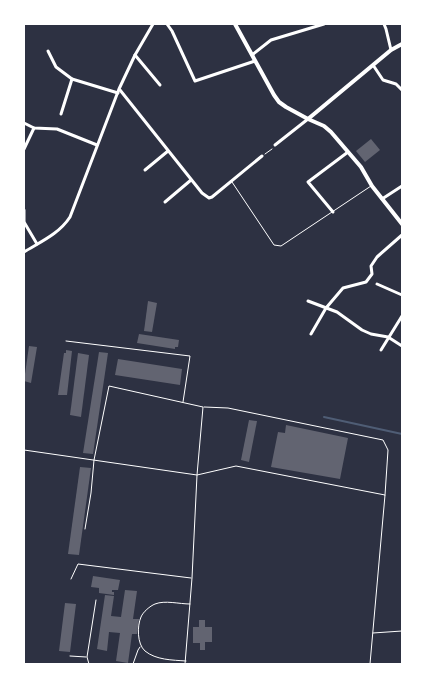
<svg xmlns="http://www.w3.org/2000/svg" width="426" height="688" font-family="Ubuntu,sans-serif">
  <rect width="100%" height="100%" fill="#2d3142"/>
  <g fill="none" stroke-linecap="round" stroke-linejoin="round">
    <!-- stream -->
    <path stroke="#4f5d75" stroke-width="2" d="M 324,417 L 402,434"/>
  </g>
  <!-- building -->
  <g fill="#626471">
    <path d="M 371,139 L 380,150 L 365,162 L 356,151 Z"/>
    <path d="M 148,301 L 157,303 L 152,332 L 144,331 Z"/>
    <path d="M 139,334 L 179,340 L 178,347 L 175,347 L 175,349 L 137,343 Z"/>
    <path d="M 29,346 L 37,347 L 31,383 L 24,381 Z"/>
    <path d="M 66,350 L 72,351 L 67,395 L 58,395 L 64,353 L 66,353 Z"/>
    <path d="M 99,352 L 108,353 L 93,454 L 83,453 Z"/>
    <path d="M 78,353 L 89,355 L 81,417 L 70,415 Z"/>
    <path d="M 118,359 L 182,369 L 180,385 L 115,375 Z"/>
    <path d="M 249,420 L 257,421 L 249,462 L 241,460 Z"/>
    <path d="M 286,425 L 348,438 L 340,479 L 271,467 L 278,432 L 285,433 Z"/>
    <path d="M 80,467 L 91,468 L 79,555 L 68,554 Z"/>
    <path d="M 93,576 L 120,580 L 118,590 L 112,590 L 112,592 L 114,592 L 114,595 L 99,593 L 99,588 L 91,587 Z"/>
    <path d="M 125,590 L 137,591 L 133,619 L 139,619 L 137,634 L 132,634 L 128,663 L 116,661 L 120,633 L 109,632 L 107,651 L 97,649 L 105,595 L 114,596 L 111,616 L 121,617 Z"/>
    <path d="M 65,603 L 76,604 L 70,652 L 59,651 Z"/>
    <path d="M 199,620 L 205,620 L 205,627 L 212,627 L 212,642 L 205,642 L 205,650 L 200,650 L 200,643 L 193,643 L 193,627 L 199,627 Z"/>
  </g>
  <g fill="none" stroke-linecap="round" stroke-linejoin="round">
    <!-- path -->
    <path stroke="#fff" stroke-width="1" d="M 265,154 L 272,149"/>
    <!-- service -->
    <g stroke="#fff" stroke-width="1">
      <path d="M 232,182 L 274,245 L 281,246 L 371,186"/>
      <path d="M 66,341 L 190,356 L 183,402"/>
      <path d="M 204,407 L 228,408 L 383,440 L 388,450 L 385,495"/>
      <path d="M 24,450 L 197,475 L 236,466 L 385,495 L 370,664"/>
      <path d="M 85,529 L 91,493 L 94,460 L 109,386 L 203,407 L 197,475 L 192,578 L 185,664"/>
      <path d="M 71,579 L 78,564 L 191,578"/>
      <path d="M 373,633 L 402,631"/>
      <path d="M 70,656 L 86,657"/>
      <path d="M 186,661 C 172,660 156,660 145,651 C 137,644 137,626 141,617 C 143,612 150,606 155,604 C 165,600 179,604 190,604"/>
      <path d="M 89,664 L 87,657 L 96,600"/>
      <path d="M 133,664 L 138,650 L 140,647"/>
    </g>
    <!-- minor -->
    <g stroke="#fff" stroke-width="3">
      <path d="M 167,24 L 172,31 L 195,81 L 255,61"/>
      <path d="M 384,24 L 386,29 L 391,50"/>
      <path d="M 48,51 L 56,67 L 72,79 L 118,93"/>
      <path d="M 135,55 L 160,85"/>
      <path d="M 252,55 L 271,40 L 324,24"/>
      <path d="M 373,65 L 383,80 L 396,84 L 402,90"/>
      <path d="M 120,90 L 202,193 L 209,198 L 212,197 L 262,156"/>
      <path d="M 61,114 L 72,79"/>
      <path d="M 24,123 L 34,128 L 57,129 L 97,145"/>
      <path d="M 275,145 L 308,119"/>
      <path d="M 24,149 L 34,128"/>
      <path d="M 145,170 L 168,151"/>
      <path d="M 382,199 L 402,186"/>
      <path d="M 165,202 L 191,180"/>
      <path d="M 333,212 L 308,182 L 348,152"/>
      <path d="M 24,221 L 24,210"/>
      <path d="M 24,222 L 37,244"/>
      <path d="M 24,252 C 40,242 59,234 70,217 L 119,89 L 135,55 L 153,24"/>
      <path d="M 377,284 L 402,295"/>
      <path d="M 308,301 L 337,312 L 362,330 L 371,334 L 388,337 L 402,346"/>
      <path d="M 311,334 L 326,308 L 343,288 L 366,282 L 372,274 L 371,266 L 377,257 L 402,235"/>
      <path d="M 381,350 L 402,316"/>
    </g>
    <!-- tertiary -->
    <g stroke="#fff" stroke-width="4">
      <path d="M 235,24 L 274,95 L 279,102 L 286,107 L 308,119 L 324,126 L 331,132 L 361,167 L 372,186 L 402,224"/>
      <path d="M 308,119 L 391,50 L 402,44"/>
    </g>
  </g>
  <!-- border -->
  <rect width="426" height="688" fill="none" stroke="#ffffff" stroke-width="50"/>
</svg>
